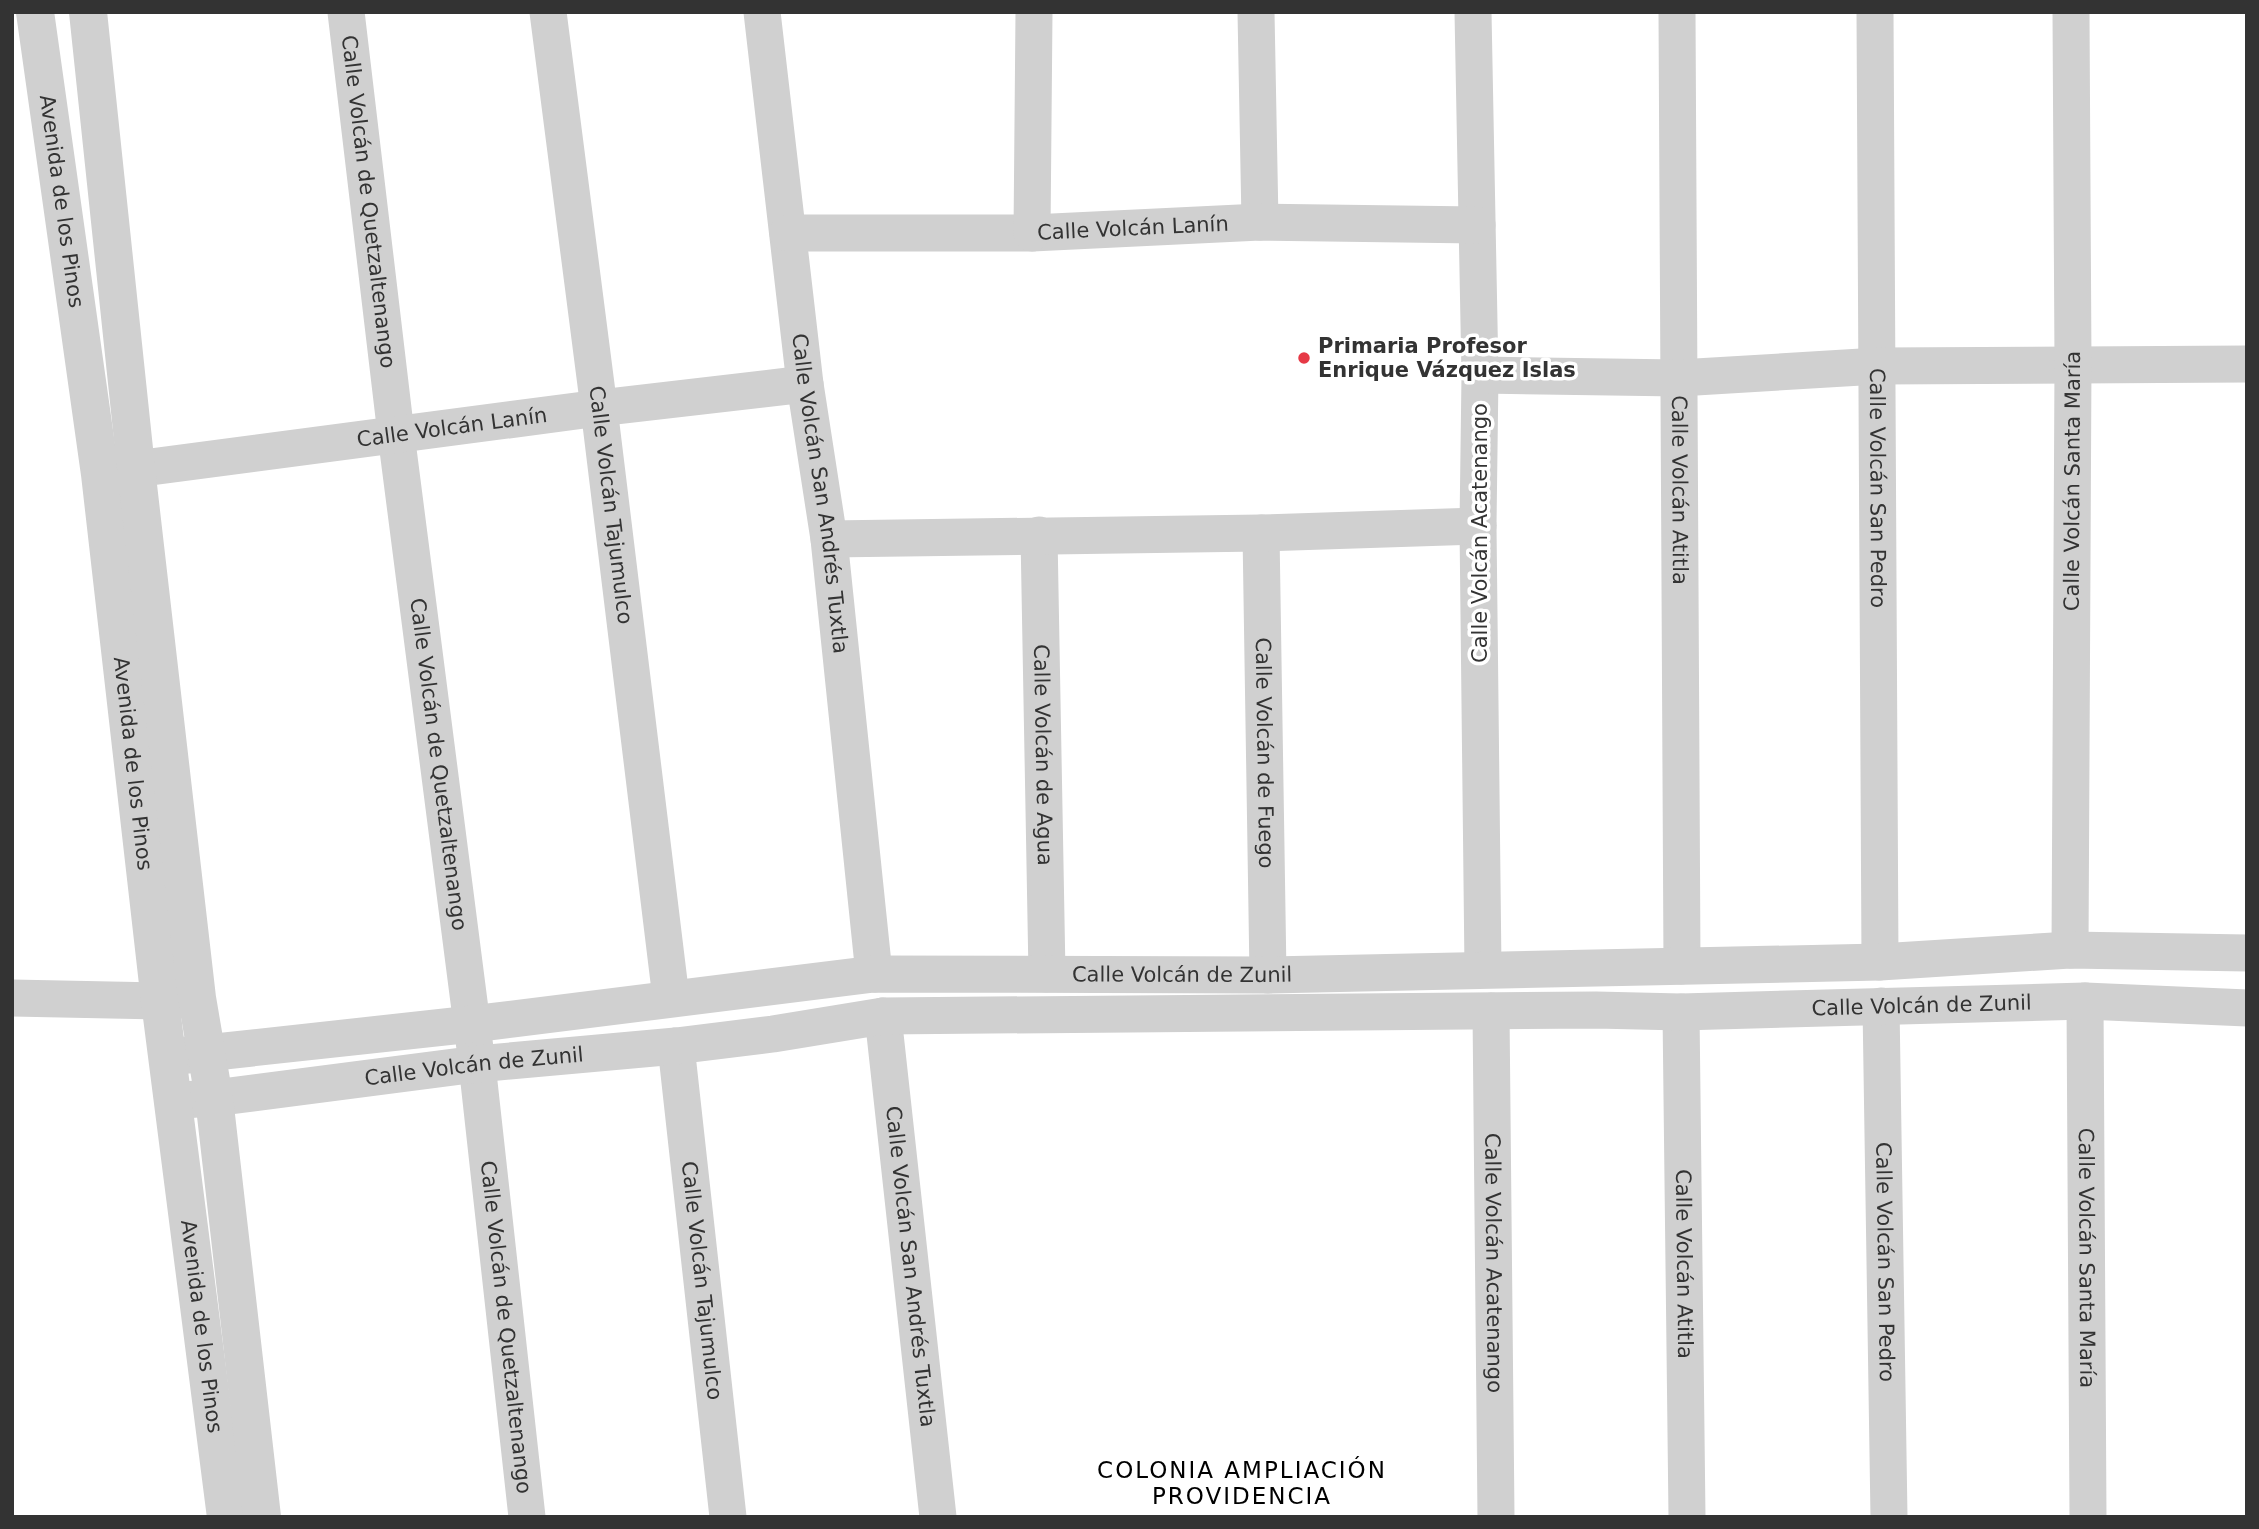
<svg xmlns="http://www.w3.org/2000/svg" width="2259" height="1529" font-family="'DejaVu Sans',sans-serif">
  <rect width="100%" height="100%" fill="#fff"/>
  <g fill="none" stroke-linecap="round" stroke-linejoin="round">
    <!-- minor -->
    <g stroke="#d0d0d0" stroke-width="37">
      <path id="s1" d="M 346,12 L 396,434 L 477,1064 L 527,1517"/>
      <path id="s2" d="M 548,12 L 599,408 L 671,998"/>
      <path id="s3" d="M 762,12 L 805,384 L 829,539 L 874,974"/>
      <path d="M 1256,12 L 1260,222"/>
      <path d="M 1473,12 L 1480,375 L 1478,526 L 1483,969"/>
      <path id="s4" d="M 1677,12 L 1682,966"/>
      <path id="s5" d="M 1875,12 L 1880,962"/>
      <path id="s6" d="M 788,233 L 1032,233 L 1260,222 L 1477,225"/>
      <path d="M 1032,233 L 1034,12"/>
      <path d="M 1480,375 L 1679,378 L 1878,366 L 2247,364"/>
      <path id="s7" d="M 105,473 L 599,408 L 805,384"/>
      <path id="s8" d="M 1261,533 L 1268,975"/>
      <path id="s9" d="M 1039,535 L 1047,974"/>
      <path d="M 829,539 L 1261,533 L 1478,526"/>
      <path id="s10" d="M 2070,950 L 2073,364 L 2071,12"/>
      <path d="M 12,998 L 160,1001 L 189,999"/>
      <path id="s11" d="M 2085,1001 L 2088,1517"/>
      <path id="s12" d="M 1881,1006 L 1889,1517"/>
      <path id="s13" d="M 1491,1011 L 1496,1517"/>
      <path id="s14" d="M 1681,1012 L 1687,1517"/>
      <path id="s15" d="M 883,1016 L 938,1517"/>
      <path id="s16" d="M 676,1046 L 728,1517"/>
      <path id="s17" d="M 169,1057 L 472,1024 L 874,974 L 1268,975 L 1880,962 L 2070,950 L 2247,953"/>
      <path id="s18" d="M 182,1100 L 214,1098 L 477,1064 L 676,1046 L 773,1034 L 883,1016 L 1596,1010 L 1681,1012 L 2085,1001 L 2247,1008"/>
    </g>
    <!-- tertiary -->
    <g stroke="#d0d0d0" stroke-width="38">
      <path id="s19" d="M 35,12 L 100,474 L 160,1001 L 226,1517"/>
      <path d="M 88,12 L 136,468 L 197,998 L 214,1098 L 262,1517"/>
    </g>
  </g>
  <!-- markers -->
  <circle fill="#e63946" stroke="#fff" stroke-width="2.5" cx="1304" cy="358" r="7"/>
  <g text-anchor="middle" stroke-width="7" stroke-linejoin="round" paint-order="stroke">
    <!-- street labels -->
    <g font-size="21" fill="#333" stroke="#fff">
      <text dy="7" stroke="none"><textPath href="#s19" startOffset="191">Avenida de los Pinos</textPath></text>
      <text dy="7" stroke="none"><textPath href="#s1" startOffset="191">Calle Volcán de Quetzaltenango</textPath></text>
      <text dy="7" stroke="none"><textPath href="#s6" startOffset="345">Calle Volcán Lanín</textPath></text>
      <text dy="7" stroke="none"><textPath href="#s7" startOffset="350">Calle Volcán Lanín</textPath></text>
      <text dy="7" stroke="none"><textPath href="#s10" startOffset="469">Calle Volcán Santa María</textPath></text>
      <text dy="7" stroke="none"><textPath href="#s5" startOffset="476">Calle Volcán San Pedro</textPath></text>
      <text dy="7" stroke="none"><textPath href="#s4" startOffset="478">Calle Volcán Atitla</textPath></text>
      <text dy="7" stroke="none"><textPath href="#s3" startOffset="485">Calle Volcán San Andrés Tuxtla</textPath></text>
      <text dy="7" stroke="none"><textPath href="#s2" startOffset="497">Calle Volcán Tajumulco</textPath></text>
      <text transform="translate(1480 533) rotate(-90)" y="7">Calle Volcán Acatenango</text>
      <text dy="7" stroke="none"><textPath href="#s8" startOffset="220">Calle Volcán de Fuego</textPath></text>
      <text dy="7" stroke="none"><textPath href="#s9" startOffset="220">Calle Volcán de Agua</textPath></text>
      <text dy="7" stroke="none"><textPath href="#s19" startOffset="758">Avenida de los Pinos</textPath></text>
      <text dy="7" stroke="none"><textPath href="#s1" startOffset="758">Calle Volcán de Quetzaltenango</textPath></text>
      <text dy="7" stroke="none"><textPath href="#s17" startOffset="1018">Calle Volcán de Zunil</textPath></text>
      <text dy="7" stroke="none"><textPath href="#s18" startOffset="1745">Calle Volcán de Zunil</textPath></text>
      <text dy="7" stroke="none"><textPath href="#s18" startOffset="294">Calle Volcán de Zunil</textPath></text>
      <text dy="7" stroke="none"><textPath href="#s11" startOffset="257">Calle Volcán Santa María</textPath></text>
      <text dy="7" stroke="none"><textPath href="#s12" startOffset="256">Calle Volcán San Pedro</textPath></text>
      <text dy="7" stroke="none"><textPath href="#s13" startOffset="252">Calle Volcán Acatenango</textPath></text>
      <text dy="7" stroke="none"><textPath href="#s14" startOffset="252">Calle Volcán Atitla</textPath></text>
      <text dy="7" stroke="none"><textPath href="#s15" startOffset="252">Calle Volcán San Andrés Tuxtla</textPath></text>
      <text dy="7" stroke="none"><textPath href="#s16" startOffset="236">Calle Volcán Tajumulco</textPath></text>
      <text dy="7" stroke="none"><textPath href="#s19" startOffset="1325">Avenida de los Pinos</textPath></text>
      <text dy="7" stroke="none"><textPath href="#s1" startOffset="1325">Calle Volcán de Quetzaltenango</textPath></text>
    </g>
    <!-- poi labels -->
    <g font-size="21" font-weight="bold" fill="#333" stroke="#fff" text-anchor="start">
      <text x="1318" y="353">Primaria Profesor<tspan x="1318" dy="24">Enrique Vázquez Islas</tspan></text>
    </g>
    <!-- neighbourhood labels -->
    <g font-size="23" letter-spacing="2" fill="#000" stroke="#fff">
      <text x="1242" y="1478">COLONIA AMPLIACIÓN<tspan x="1242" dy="26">PROVIDENCIA</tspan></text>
    </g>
  </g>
  <!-- border -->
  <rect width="2259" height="1529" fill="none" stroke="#333333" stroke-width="28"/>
</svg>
